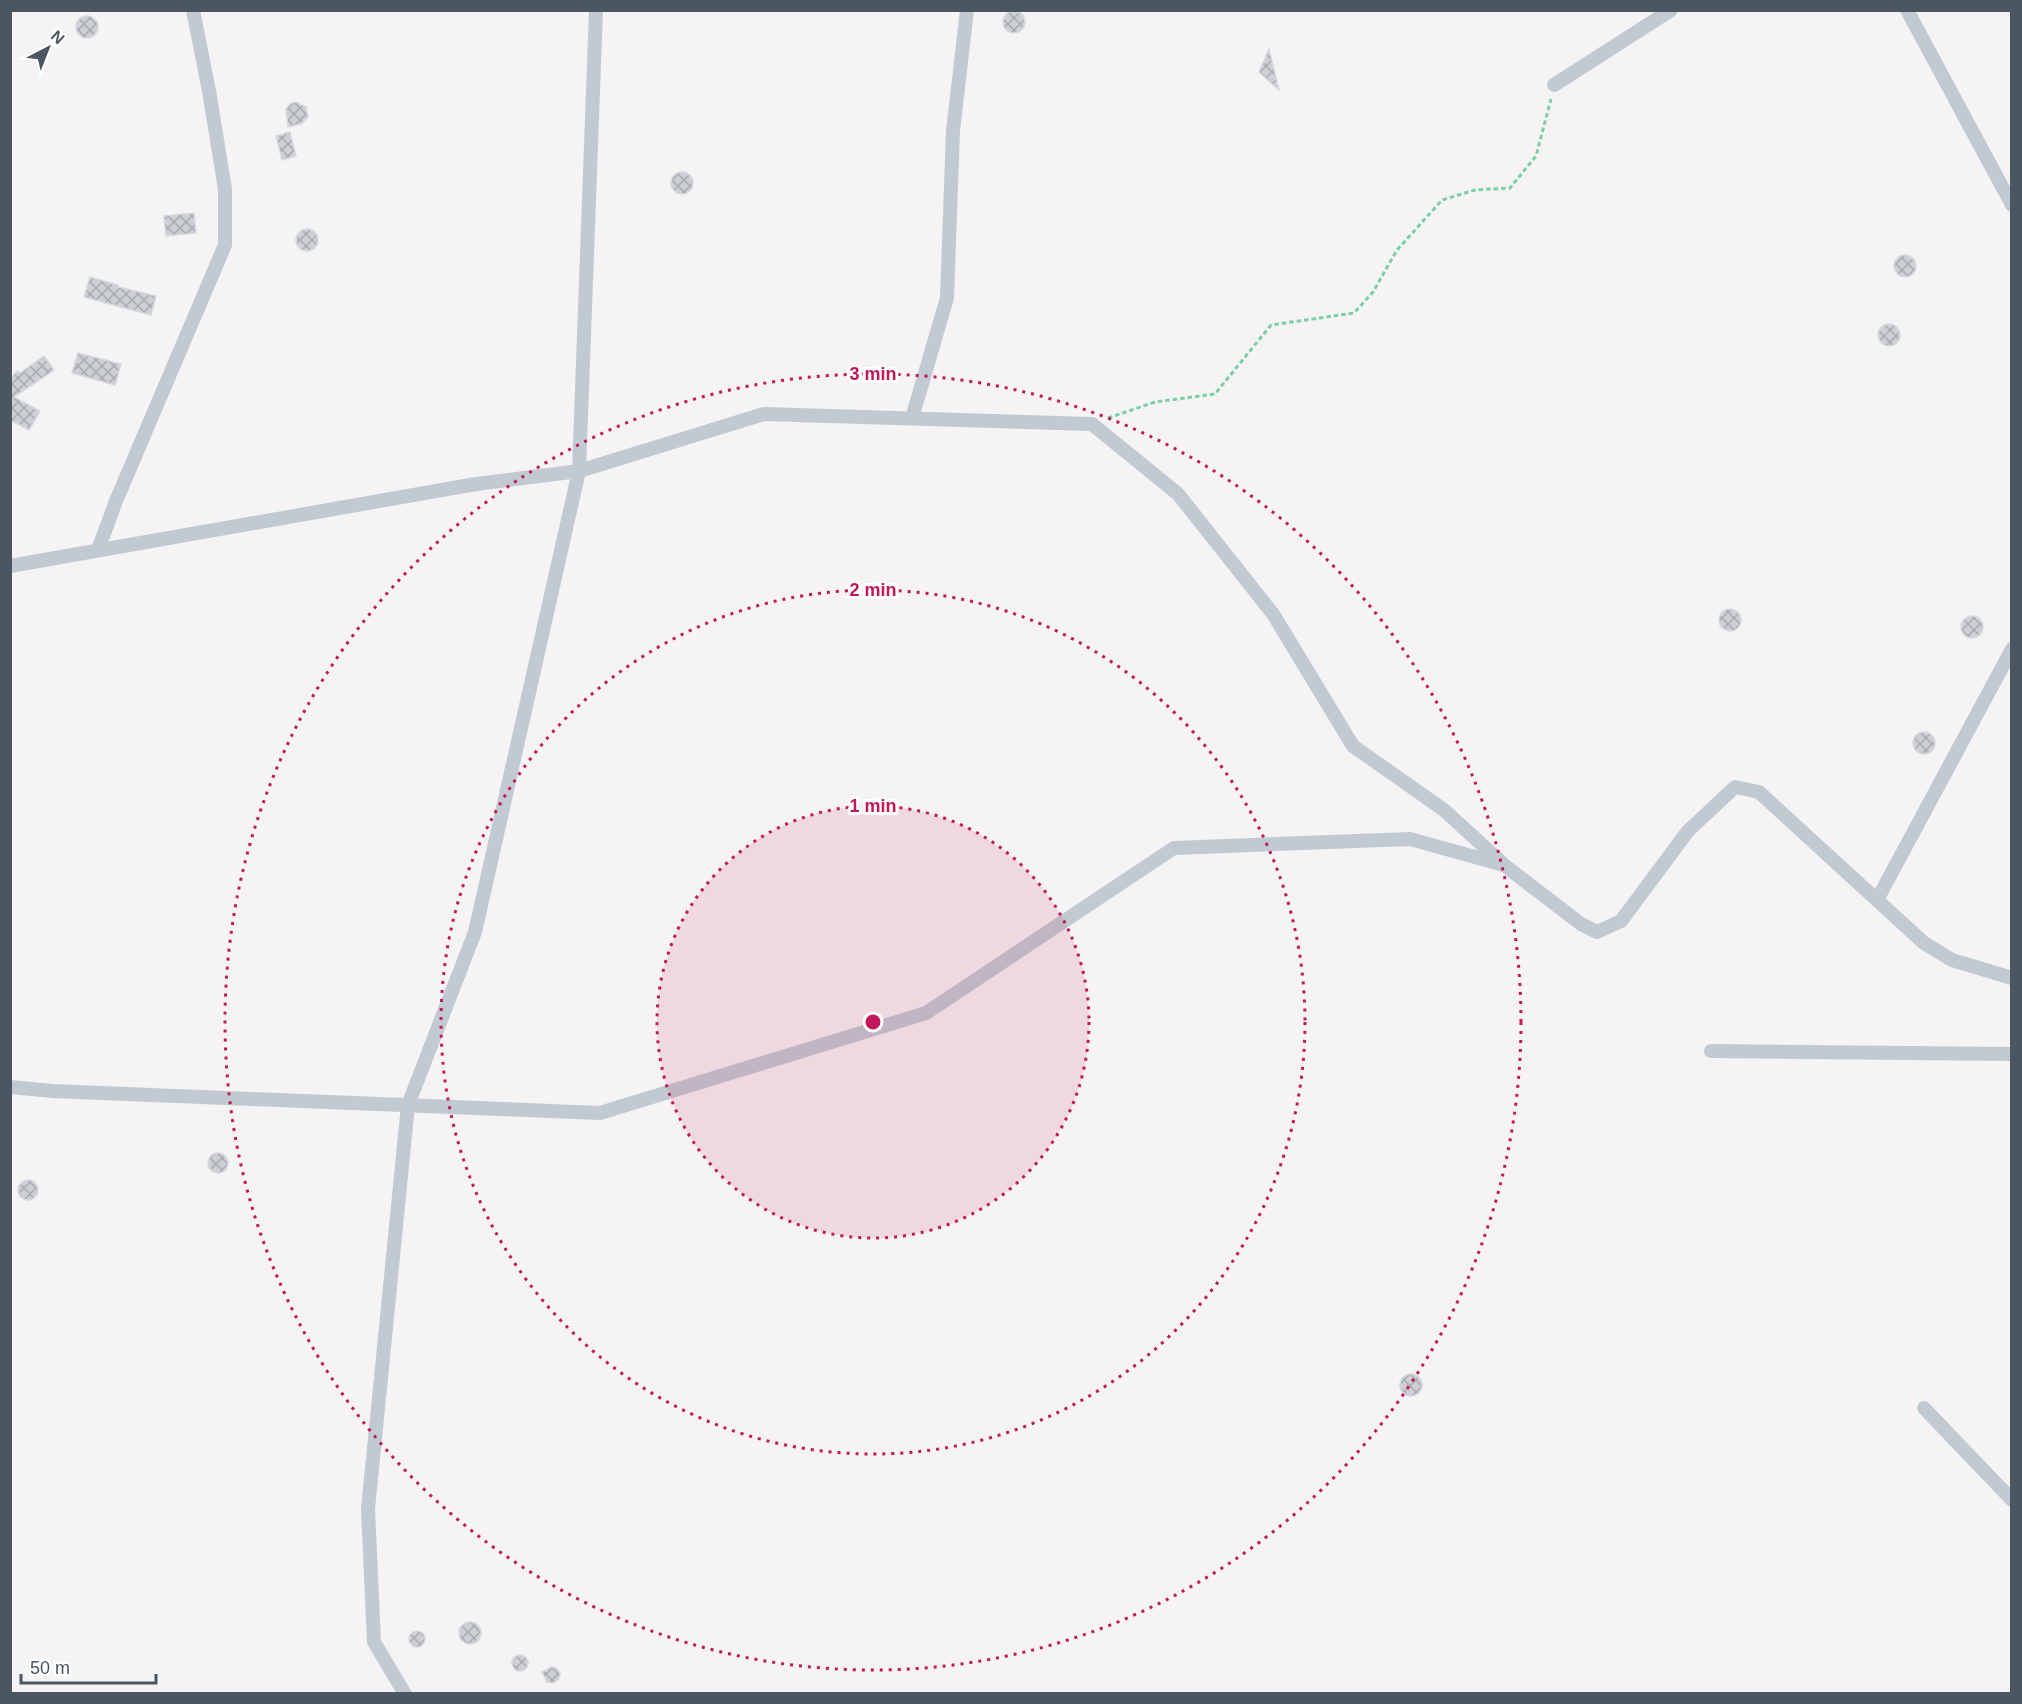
<svg xmlns="http://www.w3.org/2000/svg" width="2022" height="1704" font-family="Arial,sans-serif">
  <defs>
    <pattern id="building-cross-hatch" width="8" height="8" patternUnits="userSpaceOnUse" patternTransform="scale(1.5)"><rect width="8" height="8" fill="#cdcfd5"/><path d="M0 0l8 8M0 8l8-8" fill="none" stroke="#a8abb0"/></pattern>
  </defs>
  <rect width="100%" height="100%" fill="#f5f3f3"/>
  <!-- building -->
  <g fill="url(#building-cross-hatch)" stroke="#d7d9de" stroke-width="1.5">
    <circle cx="1014" cy="22" r="11"/>
    <circle cx="87" cy="27" r="11"/>
    <path d="M 1269,49 L 1279,90 L 1259,72 Z"/>
    <path d="M 296,102 L 306,107 L 308,117 L 301,124 L 288,127 L 286,109 L 290,104 Z"/>
    <path d="M 290,132 L 296,156 L 282,160 L 276,136 Z"/>
    <circle cx="682" cy="183" r="11"/>
    <path d="M 194,213 L 196,233 L 166,236 L 164,216 Z"/>
    <circle cx="307" cy="240" r="11"/>
    <circle cx="1905" cy="266" r="11"/>
    <path d="M 90,277 L 118,285 L 118,287 L 156,296 L 151,315 L 84,297 Z"/>
    <circle cx="1889" cy="335" r="11"/>
    <path d="M 78,353 L 121,364 L 115,385 L 72,373 Z"/>
    <path d="M 44,356 L 54,370 L 14,397 L 40,411 L 29,430 L 10,420 L 10,379 L 17,371 L 20,373 Z"/>
    <circle cx="1730" cy="620" r="11"/>
    <circle cx="1972" cy="627" r="11"/>
    <circle cx="1924" cy="743" r="11"/>
    <circle cx="218" cy="1163" r="10"/>
    <circle cx="28" cy="1190" r="10"/>
    <circle cx="1411" cy="1385" r="11"/>
    <circle cx="470" cy="1633" r="11"/>
    <circle cx="417" cy="1639" r="8"/>
    <circle cx="520" cy="1663" r="8"/>
    <path d="M 551,1667 L 556,1668 L 560,1673 L 559,1679 L 553,1683 L 547,1682 L 542,1672 Z"/>
  </g>
  <g fill="none" stroke-linecap="round" stroke-linejoin="round">
    <!-- path -->
    <path stroke="#7ad0a6" stroke-width="3" stroke-dasharray="4.5 3" stroke-linecap="butt" d="M 1108,418 L 1155,402 L 1215,394 L 1271,325 L 1354,313 L 1373,292 L 1397,250 L 1442,200 L 1475,190 L 1510,188 L 1536,156 L 1551,99"/>
    <!-- street -->
    <g stroke="#c1cad2" stroke-width="14">
      <path d="M 1907,10 L 2012,205"/>
      <path d="M 1554,85 L 1671,10"/>
      <path d="M 912,418 L 947,298 L 953,131 L 967,10"/>
      <path d="M 98,550 L 116,501 L 225,245 L 225,189 L 209,91 L 193,10"/>
      <path d="M 10,566 L 476,484 L 579,471 L 764,414 L 1092,424 L 1178,494 L 1273,614 L 1353,746 L 1444,810 L 1502,863"/>
      <path d="M 1877,900 L 2012,649"/>
      <path d="M 1711,1051 L 2012,1054"/>
      <path d="M 10,1087 L 53,1091 L 600,1113 L 926,1013 L 1174,848 L 1410,839 L 1504,865 L 1581,924 L 1597,932 L 1621,921 L 1688,831 L 1735,787 L 1759,792 L 1924,943 L 1952,960 L 2012,978"/>
      <path d="M 1924,1408 L 2012,1500"/>
      <path d="M 405,1694 L 374,1642 L 368,1509 L 408,1105 L 475,932 L 579,471 L 596,10"/>
    </g>
  </g>
  <!-- distance rings -->
  <circle cx="873" cy="1022" r="216" fill="#c2185b" fill-opacity=".12"/>
  <g fill="none" stroke="#c2185b" stroke-width="3" stroke-dasharray="3 6">
    <circle cx="873" cy="1022" r="216"/>
    <circle cx="873" cy="1022" r="432"/>
    <circle cx="873" cy="1022" r="648"/>
  </g>
  <circle cx="873" cy="1022" r="9" fill="#c2185b" stroke="#fff" stroke-width="3"/>
  <g font-size="18" text-anchor="middle" font-weight="bold" fill="#c2185b" stroke="#fff" stroke-width="6" stroke-linejoin="round" paint-order="stroke">
    <text x="873" y="380">3 min</text>
    <text x="873" y="596">2 min</text>
    <text x="873" y="812">1 min</text>
  </g>
  <!-- border -->
  <rect width="2022" height="1704" fill="none" stroke="#4a5661" stroke-width="24"/>
  <!-- north arrow -->
  <g transform="translate(48 48) rotate(42)" stroke="#ffffff" stroke-width="4.5" paint-order="stroke">
  <path d="M0-4.5L10 22L0 15L-10 22Z" fill="#4a5661"/>
  <text y="-9" font-size="16" font-weight="bold" text-anchor="middle" fill="#4a5661">N</text>
  </g>
  <!-- scale -->
  <path d="M21 1674v9h135v-9" fill="none" stroke="#4a5661" stroke-width="3"/>
  <text x="30" y="1674" font-size="18" fill="#4a5661" stroke="#ffffff" stroke-width="4.5" paint-order="stroke">50 m</text>
</svg>
